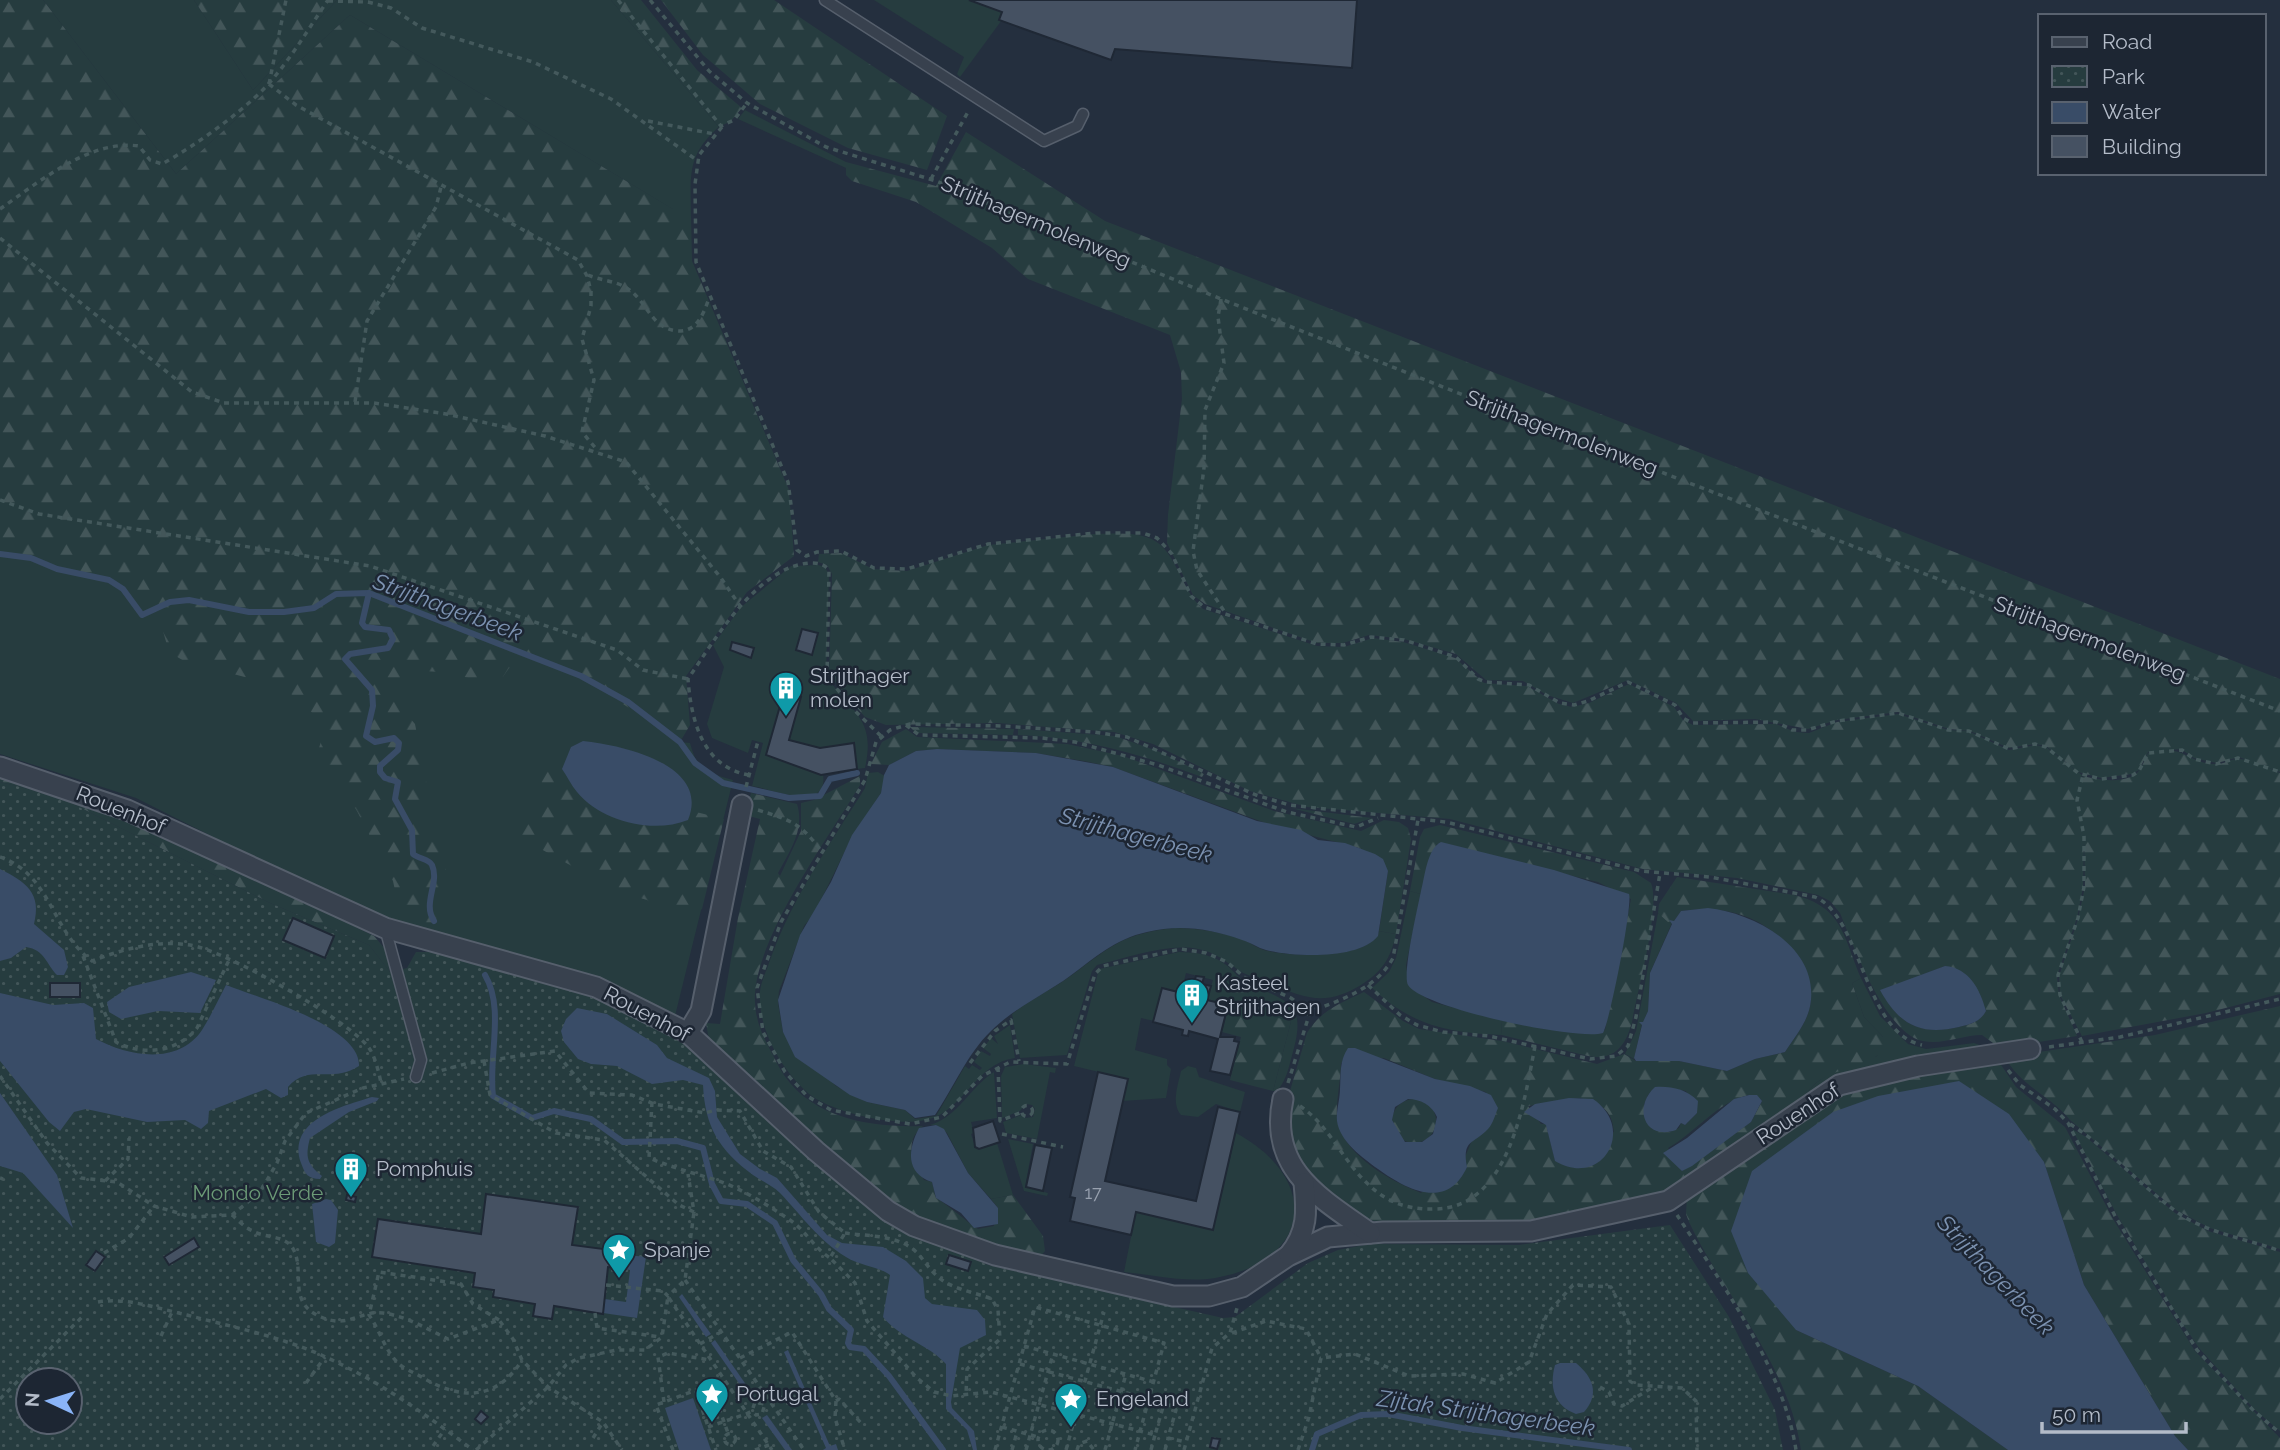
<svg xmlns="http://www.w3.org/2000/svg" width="2280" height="1450" font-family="Raleway,sans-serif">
  <defs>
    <pattern id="forest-firs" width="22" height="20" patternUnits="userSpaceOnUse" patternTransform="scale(1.75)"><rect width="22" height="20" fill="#263c3f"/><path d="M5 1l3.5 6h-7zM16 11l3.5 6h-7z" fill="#435659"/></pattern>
    <pattern id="park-dots" width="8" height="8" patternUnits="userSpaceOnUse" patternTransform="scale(1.75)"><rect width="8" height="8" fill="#263c3f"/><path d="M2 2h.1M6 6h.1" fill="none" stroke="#435659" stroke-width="1.8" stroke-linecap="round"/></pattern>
  </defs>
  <rect width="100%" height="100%" fill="#242f3e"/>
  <!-- green -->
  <g fill="#263c3f">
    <path d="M 43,0 L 194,0 L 253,90 L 337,0 L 611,0 L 719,127 C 686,156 691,175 691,216 L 684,216 L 350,15 L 176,174 Z"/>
    <path d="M 874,0 L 969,0 L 1007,13 L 960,77 L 957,74 L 964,57 Z"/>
    <path d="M 745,110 L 846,162 L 846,168 L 738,119 Z"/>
    <path d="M 0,554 L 31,558 L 57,569 L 109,580 L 123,589 L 142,615 L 170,602 L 481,635 L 581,676 L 628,702 L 680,742 L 690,743 C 698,772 706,772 733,780 L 675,1016 L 629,991 L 390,920 L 283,872 L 136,798 L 0,754 Z"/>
    <path d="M 818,565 L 825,567 L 829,575 L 826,676 C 853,714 876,719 865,768 L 857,769 L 853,743 L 820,748 L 789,740 L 800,697 L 784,692 L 767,754 L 823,774 C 829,814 772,789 752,786 L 763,743 L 752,740 L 748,753 L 712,738 L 707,724 L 724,667 L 713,645 L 741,607 L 791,566 Z"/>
    <path d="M 868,773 L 878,772 L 885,776 L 881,793 L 851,839 L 814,914 L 804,926 L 779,991 L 778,1003 L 783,1032 L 836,1086 L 867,1102 L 905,1110 L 915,1119 L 936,1116 L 965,1066 L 969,1069 L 972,1065 L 980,1070 L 982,1068 L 974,1062 L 981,1051 L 990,1056 L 991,1054 L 983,1048 L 991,1038 L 998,1044 L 994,1036 L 1010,1025 L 1015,1058 C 975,1063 964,1112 926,1120 C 896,1127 833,1113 809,1094 C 781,1070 757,1028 760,991 C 761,981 767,970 770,960 C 792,898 830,844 865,788 Z"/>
    <path d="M 1410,891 L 1421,894 L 1406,965 L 1409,986 L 1432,1002 L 1501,1020 L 1502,1035 C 1449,1033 1412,1026 1372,988 L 1389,972 L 1396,958 Z"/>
    <path d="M 1658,913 L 1672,923 L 1650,973 L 1648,1011 L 1643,1023 L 1639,1022 L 1642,1024 L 1634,1059 L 1625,1054 L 1636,1031 Z"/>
    <path d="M 1175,928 C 1198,928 1222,932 1244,940 C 1251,943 1257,948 1264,950 C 1287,957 1372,960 1379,931 L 1396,934 C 1391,958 1382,972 1361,985 C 1324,1008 1302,997 1265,981 C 1258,978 1247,976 1240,971 C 1226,962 1216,952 1198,949 C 1166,943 1128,958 1097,965 L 1092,971 L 1067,1055 L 1020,1058 L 1012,1014 C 1031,999 1053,989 1072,975 C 1111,946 1124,933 1175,928 Z"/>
    <path d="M 1179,952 C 1197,952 1215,955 1229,967 C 1234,972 1239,978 1245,981 C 1284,1002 1308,999 1293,1052 C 1289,1066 1287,1080 1277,1091 L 1273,1091 L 1291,1021 L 1261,1014 L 1241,983 L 1229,1005 L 1207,1000 L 1213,980 L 1186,973 L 1181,993 L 1162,988 L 1154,1021 L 1141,1018 L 1135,1050 L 1167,1059 L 1167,1065 L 1171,1069 L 1166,1098 L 1123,1101 L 1128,1079 L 1074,1066 L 1099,969 Z"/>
    <path d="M 1861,978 L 1880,1016 L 1908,1044 L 1926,1049 L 1974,1043 L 1988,1048 L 1804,1098 C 1814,1075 1854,1063 1877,1056 L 1883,1037 L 1864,1017 L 1852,983 Z"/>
    <path d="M 1024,1064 L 1056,1068 L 1055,1073 L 1050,1072 L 1037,1139 L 1006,1133 L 1003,1122 L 1021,1115 L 1025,1118 L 1033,1117 L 1035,1109 L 1032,1105 L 1026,1104 L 1020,1111 L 1002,1118 L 1001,1076 L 1005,1067 Z"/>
    <path d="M 1188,1066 L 1196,1068 L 1199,1077 L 1245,1092 L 1240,1112 L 1216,1104 L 1198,1117 L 1181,1115 C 1171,1103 1178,1085 1181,1071 Z"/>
    <path d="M 994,1072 L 997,1118 L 971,1122 L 974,1133 L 971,1134 L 975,1146 L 979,1149 L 997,1143 L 1013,1195 L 991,1199 L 968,1173 L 947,1133 L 936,1125 L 930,1125 C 958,1117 971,1086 994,1072 Z"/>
    <path d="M 1236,1133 C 1318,1177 1315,1258 1220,1277 C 1191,1284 1153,1275 1124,1272 L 1136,1212 L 1213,1230 Z"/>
    <path d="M 1008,1139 L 1033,1144 L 1025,1187 L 1048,1193 L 1047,1196 L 1024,1191 Z"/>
  </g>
  <!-- forest -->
  <g fill="url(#forest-firs)" fill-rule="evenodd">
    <path d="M 0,0 L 43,0 L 176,174 L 350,15 L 671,208 L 691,216 L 692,261 L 789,490 L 794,556 L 747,592 L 686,676 L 690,725 L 680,742 L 581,676 L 503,645 L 512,664 L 500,681 C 466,684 433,660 400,678 L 396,702 L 415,724 L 427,786 L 415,814 C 428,831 447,855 446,877 C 446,884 441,892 440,899 C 438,913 439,923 425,931 L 402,923 L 393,881 L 357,811 L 319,748 L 326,725 L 283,687 L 184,661 L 169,652 L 159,617 L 165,608 L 138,614 L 123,589 L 109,580 L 57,569 L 31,558 L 0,554 Z"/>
    <path d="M 194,0 L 337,0 L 253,90 Z"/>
    <path d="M 611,0 L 641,0 L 697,70 L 742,108 L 731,121 L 719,127 Z"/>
    <path d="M 661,0 L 774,0 L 947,116 L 927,170 L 848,148 L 760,104 L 703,55 Z"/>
    <path d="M 966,132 L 1105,221 L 2280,679 L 2280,772 L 2239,757 L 2217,763 L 2194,758 L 2181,749 L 2148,752 L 2139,770 L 2132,774 L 2101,778 L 2078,772 L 2046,746 L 2035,744 L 2009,748 L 1970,731 L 1949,729 L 1898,712 L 1837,720 L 1808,729 L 1755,719 L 1693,721 L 1676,703 L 1628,680 L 1573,703 L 1547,695 L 1523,681 L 1486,680 L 1456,654 L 1404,639 L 1369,635 L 1343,643 L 1317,643 L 1205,604 L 1193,595 L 1167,543 L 1168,515 L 1182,399 L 1181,372 L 1170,335 L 1028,279 L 992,248 L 916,202 L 852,181 L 846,175 L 846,162 L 936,186 Z"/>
    <path d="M 1095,534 C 1111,534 1131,532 1146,537 C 1177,546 1178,587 1203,609 L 1317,646 L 1344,647 L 1373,638 L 1403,642 L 1455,658 L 1484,683 L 1527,686 L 1559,704 L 1572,707 L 1589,703 L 1629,684 L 1674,707 L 1683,720 L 1693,725 L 1776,724 L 1795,732 L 1809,733 L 1837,722 L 1898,714 L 1948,730 L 1968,731 L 2009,750 L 2035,745 L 2046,747 L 2082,775 L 2079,783 L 2083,776 C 2097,780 2125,784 2137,773 C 2142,768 2145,759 2148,753 C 2183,742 2189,765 2217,764 C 2224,764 2231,759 2238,759 C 2251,758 2268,768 2280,773 L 2280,994 L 2206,1013 L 2082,1036 L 2060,995 L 2059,976 L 2078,919 L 2085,887 L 2084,838 L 2083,887 L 2077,918 L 2057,976 L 2059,995 L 2077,1036 L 2000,1048 L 1982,1035 C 1963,1035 1943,1045 1923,1041 C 1886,1035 1853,945 1840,913 L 1830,901 L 1818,895 L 1737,878 L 1643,869 L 1450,819 L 1307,807 L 1250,791 L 1153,744 L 1114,732 L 997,723 L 886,725 L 865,717 L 829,675 L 832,574 L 827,565 L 818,562 L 819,554 L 841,553 L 873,569 L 907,571 L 988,545 ZM 1945,966 L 1986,1010 C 1980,1022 1971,1024 1959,1027 C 1921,1035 1900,1026 1881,991 Z"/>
    <path d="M 910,727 L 1014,729 L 1013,735 L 916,733 Z"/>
    <path d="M 906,729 L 917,737 L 1067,744 L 1123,756 L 1274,811 L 1361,831 L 1384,820 L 1399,822 L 1408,828 L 1411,839 L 1396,934 L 1379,931 L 1388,871 L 1359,848 L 1271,825 L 1113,767 L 1084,761 L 1036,753 L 937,749 L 916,751 L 889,765 L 871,764 L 882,742 Z"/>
    <path d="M 1018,729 L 1115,736 L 1160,752 L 1204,774 L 1202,777 C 1143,755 1082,737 1018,735 Z"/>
    <path d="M 546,767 L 562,769 L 578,793 L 688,820 L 692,811 L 724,819 L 702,909 L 687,919 L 672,916 L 647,900 L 617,891 L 521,838 L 519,824 L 522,815 L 552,802 L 538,776 Z"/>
    <path d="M 0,774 L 164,833 L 374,936 L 387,951 L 390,972 L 369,945 L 270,903 L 57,796 L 0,782 Z"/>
    <path d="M 860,776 L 860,785 C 829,837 751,943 755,1003 C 756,1027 768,1045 779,1067 C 807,1118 870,1128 923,1126 C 903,1142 913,1162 924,1180 L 932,1182 L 936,1198 C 951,1207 964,1220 978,1229 L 994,1226 L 998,1208 L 991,1199 L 1013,1195 L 1043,1236 L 1045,1251 L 1038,1259 L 929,1227 L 873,1192 L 709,1040 L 706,1023 L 720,1024 L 738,918 L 760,819 L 745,815 L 751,793 L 797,804 C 805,830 790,850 778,873 L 780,876 L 801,831 L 801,803 L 814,800 Z"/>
    <path d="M 1291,808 L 1372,818 L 1354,824 Z"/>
    <path d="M 1440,825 L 1634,872 L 1651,883 C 1661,908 1637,991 1632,1022 C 1626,1045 1615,1061 1588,1056 L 1506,1036 L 1502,1035 L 1501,1020 L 1592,1034 L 1605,1030 L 1631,899 L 1598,882 L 1437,844 L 1421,894 L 1410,891 L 1420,837 L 1424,829 Z"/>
    <path d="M 1677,877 L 1794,895 C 1843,907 1843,936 1861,978 L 1852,983 L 1864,1017 L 1883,1037 L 1885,1049 C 1864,1071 1818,1067 1804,1098 L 1721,1161 L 1655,1198 L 1536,1223 L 1381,1223 L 1363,1218 L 1315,1182 L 1292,1145 L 1285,1108 L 1307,1033 C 1321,1010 1341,1003 1364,992 L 1403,1021 L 1419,1029 L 1502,1041 L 1597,1064 L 1624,1054 L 1636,1061 L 1679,1061 L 1727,1071 L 1755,1059 L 1785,1052 C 1796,1035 1809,1021 1811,1000 C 1812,987 1806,975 1800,964 C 1774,919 1731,904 1681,911 L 1674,921 L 1668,922 L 1658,913 L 1659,904 ZM 1384,1058 L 1435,1079 L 1486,1092 L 1480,1135 L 1473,1138 L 1465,1157 L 1421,1193 C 1391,1181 1348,1158 1338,1124 C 1334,1110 1341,1080 1341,1063 ZM 1658,1087 L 1686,1091 L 1697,1113 L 1685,1125 L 1681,1123 L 1679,1128 L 1669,1132 L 1644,1105 L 1648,1095 ZM 1749,1095 L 1755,1095 L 1762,1101 L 1751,1122 L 1682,1171 L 1668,1148 C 1695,1133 1718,1101 1749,1095 ZM 1580,1098 C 1600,1104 1612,1108 1614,1132 L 1555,1160 L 1546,1124 L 1541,1124 L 1528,1106 Z"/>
    <path d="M 1241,983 L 1249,995 L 1264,1000 L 1261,1014 L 1291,1021 L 1273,1091 L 1230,1080 L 1241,1037 L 1222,1032 L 1231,998 Z"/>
    <path d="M 2280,1006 L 2280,1249 L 2210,1228 L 2176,1210 L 2070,1120 C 2050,1095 2020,1086 2005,1057 L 2155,1035 Z"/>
    <path d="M 1997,1059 L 2016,1087 L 2065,1127 L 2113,1219 L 2195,1351 L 2280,1438 L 2280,1450 L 2188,1450 L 2175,1436 L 2084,1285 L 2044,1162 L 1796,1330 L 1918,1386 L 2008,1450 L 1801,1450 C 1789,1365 1725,1297 1689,1222 L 1686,1214 L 1687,1196 L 1840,1090 Z"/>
    <circle cx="1414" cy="1121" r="22"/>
    <path d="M 2072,1129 L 2086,1137 L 2175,1213 L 2208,1231 L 2280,1252 L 2280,1431 L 2255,1410 L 2199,1348 L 2180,1320 L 2117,1215 Z"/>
  </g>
  <!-- park -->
  <path fill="url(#park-dots)" fill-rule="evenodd" d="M 0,782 L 57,796 L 270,903 L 369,945 L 390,972 L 407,968 L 416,952 L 440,952 L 534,977 L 604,1002 L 684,1041 L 939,1242 L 988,1265 L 1223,1318 L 1235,1317 L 1308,1263 L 1338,1250 L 1370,1244 L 1519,1245 L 1670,1225 L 1729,1317 L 1775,1410 L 1783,1450 L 0,1450 ZM 28,1380 L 70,1380 L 70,1422 L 28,1422 Z"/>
  <!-- water -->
  <g fill="#394c67" fill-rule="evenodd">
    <path d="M 583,741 C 621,745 711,764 688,820 C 653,834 602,822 577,792 C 571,785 567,776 562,769 L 571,747 Z"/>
    <path d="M 937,749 L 1036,753 L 1113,767 L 1257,821 L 1301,830 L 1318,840 L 1345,843 L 1375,854 L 1383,859 L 1388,871 L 1378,936 C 1359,960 1294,957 1266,950 C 1258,948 1250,942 1242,940 C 1211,929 1180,924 1147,932 C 1115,939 1096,957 1070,976 C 1044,995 1014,1008 991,1031 C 967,1054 954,1087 935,1115 L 915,1118 L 905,1110 L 867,1102 L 850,1095 L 795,1057 L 783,1032 L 778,1000 L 800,935 L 831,882 L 852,835 L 881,793 L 884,775 L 889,765 L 916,751 Z"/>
    <path d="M 1441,842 L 1554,870 L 1629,894 C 1633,904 1610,1021 1603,1033 C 1578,1041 1421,1008 1408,985 C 1402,974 1418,906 1421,891 C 1425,876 1427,849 1441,842 Z"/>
    <path d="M 0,869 C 26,882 42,893 34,924 L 64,950 L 68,967 L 64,975 L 57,975 C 46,964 45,950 26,947 L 11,958 L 0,961 Z"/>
    <path d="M 1708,908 C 1753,913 1816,945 1811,1000 C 1809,1021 1796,1035 1785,1052 L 1755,1059 L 1727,1071 L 1679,1061 L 1636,1061 L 1634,1058 L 1642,1025 L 1639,1022 L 1643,1022 L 1648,1011 L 1650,973 L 1672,924 L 1669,920 L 1674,921 L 1681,911 Z"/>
    <path d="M 1945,966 C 1969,968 1980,989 1986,1011 C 1980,1022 1971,1024 1959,1027 C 1921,1036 1899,1025 1880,990 Z"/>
    <path d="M 191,972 L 216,980 L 200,1013 L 158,1011 L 121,1019 L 109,1012 L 107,1002 L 129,987 Z"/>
    <path d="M 226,985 C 259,998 361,1026 359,1066 C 332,1084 308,1063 288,1087 L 288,1095 L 281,1098 L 266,1089 L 209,1111 L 208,1123 L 201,1129 L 185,1120 L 147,1122 L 86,1109 L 74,1112 L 60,1131 L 49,1122 L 0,1061 L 0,993 L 53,1005 L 84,1003 L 93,1008 L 96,1039 C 128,1056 178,1066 202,1030 C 211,1016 218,1000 226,985 Z"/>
    <path d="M 577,1008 L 607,1014 L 657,1045 L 667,1058 L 709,1078 L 715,1091 L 717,1117 L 740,1154 L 760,1169 L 777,1178 L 827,1235 L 842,1243 L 883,1247 L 906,1261 L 923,1278 L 925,1298 L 932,1304 L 977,1310 L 985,1320 L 986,1335 L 960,1348 L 951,1402 L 952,1408 L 974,1431 L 977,1450 L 973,1450 L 967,1430 L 946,1409 L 946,1364 C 928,1344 901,1339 883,1317 L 890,1275 C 878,1266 860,1266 846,1257 C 818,1240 802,1216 780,1193 C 773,1186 762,1181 753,1175 C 719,1150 705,1127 703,1085 L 683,1080 L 652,1084 L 617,1066 L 591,1064 L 578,1059 L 564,1042 L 561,1031 L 566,1019 Z"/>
    <path d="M 1348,1048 L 1355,1048 L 1435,1079 L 1470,1086 L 1491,1095 L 1498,1108 C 1495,1115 1493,1124 1488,1129 C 1473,1145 1462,1139 1467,1167 C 1447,1211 1407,1190 1378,1169 C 1363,1158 1340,1142 1337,1121 C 1336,1111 1340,1099 1340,1089 C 1341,1075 1339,1061 1348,1048 ZM 1408,1099 C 1420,1099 1432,1105 1437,1117 L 1433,1134 L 1422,1142 L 1405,1142 L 1392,1120 L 1395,1107 Z"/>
    <path d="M 1959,1081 L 2009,1114 L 2044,1162 L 2084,1285 L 2175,1436 L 2188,1450 L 2008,1450 L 1918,1386 L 1796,1330 L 1748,1273 L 1731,1231 L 1752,1171 L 1833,1112 L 1878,1096 Z"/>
    <path d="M 1655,1087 C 1671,1086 1686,1089 1698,1101 L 1697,1113 L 1685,1125 L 1681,1123 L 1676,1130 C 1644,1141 1633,1107 1655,1087 Z"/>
    <path d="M 0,1093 L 57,1175 L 73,1228 L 23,1173 L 0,1166 Z"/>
    <path d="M 1749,1095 L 1757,1095 L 1762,1101 L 1751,1122 L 1692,1166 L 1682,1171 L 1663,1153 L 1687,1138 L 1734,1099 Z"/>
    <path d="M 372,1097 L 379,1098 L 377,1101 L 349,1112 L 310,1138 C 305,1157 307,1164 322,1176 L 320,1179 C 308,1179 305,1174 301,1163 C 286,1120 343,1106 372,1097 Z"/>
    <path d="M 1569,1098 L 1593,1099 C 1637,1129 1602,1189 1555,1161 L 1546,1125 L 1524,1112 L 1535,1104 Z"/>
    <path d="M 936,1125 L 944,1129 L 968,1173 L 998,1208 L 998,1224 L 974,1228 L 961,1213 L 936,1198 L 932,1182 C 905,1173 908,1149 919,1128 Z"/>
    <path d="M 326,1199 L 331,1200 L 338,1210 L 335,1243 L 329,1247 L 316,1242 L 312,1204 Z"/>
    <path d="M 619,1254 L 646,1257 L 637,1318 L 603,1313 L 605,1299 L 626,1302 L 630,1270 L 617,1268 Z"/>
    <path d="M 682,1294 L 711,1334 L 706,1337 L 679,1297 Z"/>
    <path d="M 715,1340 L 756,1399 L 752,1402 L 711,1343 Z"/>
    <path d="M 788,1350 L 830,1446 L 836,1444 L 838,1450 L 823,1450 L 826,1448 L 784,1352 Z"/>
    <path d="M 1560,1363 L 1576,1363 C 1593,1377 1600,1394 1584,1412 L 1576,1414 C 1554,1406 1549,1387 1555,1365 Z"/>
    <path d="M 693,1398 L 711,1450 L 679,1450 L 665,1408 Z"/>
    <path d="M 767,1415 L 792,1450 L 785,1450 L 762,1418 Z"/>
  </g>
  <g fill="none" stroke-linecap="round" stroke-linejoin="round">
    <!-- stream -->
    <g stroke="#394c67" stroke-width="6">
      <path d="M 0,554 L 31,558 L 57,569 L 109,580 L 123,589 L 142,615 L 170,602 L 189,600 L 249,612 L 284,612 L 314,608 L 336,594 L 369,593 L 581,676 L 628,702 L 680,742 L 695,763 L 723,783 L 789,798 L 820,796 L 830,779 L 857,773"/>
      <path d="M 369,593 L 362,623 L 365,627 L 389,630 L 393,639 L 388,648 L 350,654 L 345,659 L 372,690 L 373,706 L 366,736 L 375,742 L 394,738 L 399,743 L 398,750 L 380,766 L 380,772 L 385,778 L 398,782 L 395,799 L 412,830 L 413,854 C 419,859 429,859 432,865 C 440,883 422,903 434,921"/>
      <path d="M 485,975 C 505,1009 488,1057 493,1096 L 532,1118 L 554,1111 L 591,1119 L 623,1142 L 677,1141 L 703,1148 L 712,1184 L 721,1201 L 747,1204 L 775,1223 L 793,1260 L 821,1294 L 829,1309 L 851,1330 L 848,1343 L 850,1347 L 864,1349 L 889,1376 L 943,1450"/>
      <path d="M 1312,1450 L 1317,1434 L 1361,1415 L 1388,1414 L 1462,1428 L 1629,1450"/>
    </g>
  </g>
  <!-- building -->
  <g fill="#455162" stroke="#1f2835" stroke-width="2">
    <path d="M 969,0 L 1357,0 L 1352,68 L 1115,49 L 1111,60 L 999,20 L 1002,12 Z"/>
    <path d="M 802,629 L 818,633 L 812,655 L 796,650 Z"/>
    <path d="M 732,642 L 754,648 L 751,658 L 730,650 Z"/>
    <path d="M 784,692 L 801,697 L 789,740 L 820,748 L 854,743 L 857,769 L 821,775 L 766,755 Z"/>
    <path d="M 293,918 L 334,936 L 325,958 L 283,940 Z"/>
    <path d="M 1196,976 L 1204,977 L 1202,984 L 1211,986 L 1207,1000 L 1228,1005 L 1220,1037 L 1235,1037 L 1234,1041 L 1239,1042 L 1230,1075 L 1210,1071 L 1218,1039 L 1189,1031 L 1188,1036 L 1182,1035 L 1183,1030 L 1153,1022 L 1162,988 L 1182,993 L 1186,980 L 1194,982 Z"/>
    <rect x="50" y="983" width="30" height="14"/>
    <path d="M 1098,1072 L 1128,1079 L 1105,1181 L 1196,1201 L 1218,1107 L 1240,1112 L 1213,1230 L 1136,1212 L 1131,1235 L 1070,1221 L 1075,1198 L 1070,1197 Z"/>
    <path d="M 993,1121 L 1000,1142 L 979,1149 L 975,1147 L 973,1128 Z"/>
    <path d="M 1035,1145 L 1052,1148 L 1043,1191 L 1026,1187 Z"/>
    <path d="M 486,1194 L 578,1207 L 572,1245 L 619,1251 L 617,1268 L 608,1267 L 603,1314 L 554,1306 L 552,1319 L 533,1316 L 535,1304 L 493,1297 L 494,1290 L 473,1287 L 475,1273 L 372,1257 L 378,1219 L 481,1234 Z"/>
    <path d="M 347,1195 L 356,1197 L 355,1202 L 346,1200 Z"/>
    <path d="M 194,1238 L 199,1247 L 169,1265 L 164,1257 Z"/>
    <path d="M 96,1251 L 105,1257 L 95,1271 L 86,1265 Z"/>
    <path d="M 949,1255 L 971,1262 L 968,1271 L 946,1264 Z"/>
    <path d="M 481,1411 L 488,1417 L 481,1424 L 475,1419 Z"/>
    <path d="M 1212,1438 L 1220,1439 L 1217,1449 L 1210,1447 Z"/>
  </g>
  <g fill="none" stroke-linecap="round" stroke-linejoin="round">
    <defs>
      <g id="service">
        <path d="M 825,0 L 1044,141 L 1077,126 L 1083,114"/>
        <path d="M 385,928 L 421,1060 L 416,1077"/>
      </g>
      <g id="minor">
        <path d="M 0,767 L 127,810 L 385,928 L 596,987 L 688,1033 L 816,1151 L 888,1211 L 914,1226 L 995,1255 L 1173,1296 L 1209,1296 L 1242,1287 L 1288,1256 L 1328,1237 L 1383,1232 L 1531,1231 L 1668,1201 L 1839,1085 L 1918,1066 L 2030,1049"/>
        <path d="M 688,1033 L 701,1011 L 742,805"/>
        <path d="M 1283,1099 C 1268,1169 1320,1198 1370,1233"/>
        <path d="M 1289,1255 C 1308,1232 1307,1211 1304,1183"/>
      </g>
    </defs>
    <!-- service casing -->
    <use href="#service" stroke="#565f6c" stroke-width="13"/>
    <!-- minor casing -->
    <use href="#minor" stroke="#565f6c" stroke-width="23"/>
    <!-- path -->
    <g stroke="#44595c" stroke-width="3.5" stroke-dasharray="5 5" stroke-linecap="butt">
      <path d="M 618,0 L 721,126 L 734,120 L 747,103"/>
      <path d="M 650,0 L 709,71 L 747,103 L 826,147 L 936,181 L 1221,299 L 1534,423 L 2280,711"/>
      <path d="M 328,1 L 368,2 L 391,8 L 422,28 L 533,62 L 611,99 L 698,161"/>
      <path d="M 269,84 L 296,105 L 578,260 L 587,276 L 591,291 L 591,306 L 582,339 L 594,380 L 582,432 L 598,451"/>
      <path d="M 269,84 L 286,0"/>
      <path d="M 648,121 L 714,134"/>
      <path d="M 722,127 L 699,155 L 695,184 L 696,262 L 788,482 L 797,550 L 806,556 L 817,552 L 841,551 L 874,568 L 907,569 L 988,544 L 1096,533 L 1143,533 L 1157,538 L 1172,554 L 1191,596 L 1204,607 L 1317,644 L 1344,645 L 1371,637 L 1404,640 L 1456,657 L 1478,679 L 1486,682 L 1529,685 L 1560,703 L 1574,705 L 1588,701 L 1628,682 L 1675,705 L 1683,718 L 1692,723 L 1776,722 L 1792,730 L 1807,730 L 1837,721 L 1898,713 L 1948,730 L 1969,731 L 2009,749 L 2035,744 L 2046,747 L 2078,773 L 2101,779 L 2133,775 L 2139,771 L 2148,753 L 2182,750 L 2194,759 L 2216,764 L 2238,758 L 2280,772"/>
      <path d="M 931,179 L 969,110"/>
      <path d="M 0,209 C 39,182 90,139 139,146 L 150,160 L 162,164 C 195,146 253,105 276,75 C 295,52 311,25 328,0"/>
      <path d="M 0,238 L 192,392 L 224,403 L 374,403 L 446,414 L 545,436 L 626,462 L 721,578 L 740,606"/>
      <path d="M 588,275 C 599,280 615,281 625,287 C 647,299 650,329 678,331 C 697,332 704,313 709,298"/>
      <path d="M 1221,299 L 1218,317 L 1224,363 L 1205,410 L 1204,468 L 1193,551 L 1197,570 L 1226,614"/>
      <path d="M 355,402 L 367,321 L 436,207 L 441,187"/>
      <path d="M 0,500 L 39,514 L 370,566 L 617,650 L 643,670 L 688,679"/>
      <path d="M 906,725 L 919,735 L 1042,738 L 1075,742 L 1158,765 L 1287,812 L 1356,827 L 1378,818"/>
      <path d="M 749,775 C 702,767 691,719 688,679 C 715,639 758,566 810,563 C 818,563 824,564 829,570 L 827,676 L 852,708 L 881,736"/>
      <path d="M 746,787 L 758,741"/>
      <path d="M 758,810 C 790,820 801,823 821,851"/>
      <path d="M 0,857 C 52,875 51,931 92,961 C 123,949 156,940 190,945 C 224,950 349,1020 369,1048 C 375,1056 379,1073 381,1083"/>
      <path d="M 83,956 L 116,1042 C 142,1056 177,1053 197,1028 L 229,960"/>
      <path d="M 1368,985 L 1400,1015 L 1417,1025 L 1443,1032 L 1489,1036 L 1590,1059 L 1616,1056 L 1628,1046 L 1636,1017 L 1660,873"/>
      <path d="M 1310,1012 L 1291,998 L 1244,977 L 1227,962 L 1206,953 L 1181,949 L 1103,966 L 1095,974 L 1067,1064 L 1010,1062 L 982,1076 L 942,1117 L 910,1124 L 831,1110 L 807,1096 L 785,1072 L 763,1032 L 757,988 L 781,922 L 865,780 L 876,742 L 890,730 L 910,724 L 1002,726 L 1094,732 L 1127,737 L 1256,795 L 1289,805 L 1446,822 L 1641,871 L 1710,877 L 1815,897 C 1862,917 1864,1033 1922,1045"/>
      <path d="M 2082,1042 L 2060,995 L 2058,975 L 2078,918 L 2084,887 L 2084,836 L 2077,800 L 2083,775"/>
      <path d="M 2049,1047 L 2120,1037 L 2280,999"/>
      <path d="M 484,1061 L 490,1095 L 556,1133 L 604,1140 L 679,1205 L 694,1212 L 688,1174"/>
      <path d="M 970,1063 L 995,1031 L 1011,1020 L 1019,1061"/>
      <path d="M 998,1067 L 1000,1121 L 1022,1112"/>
      <path d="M 2008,1070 L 2020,1085 L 2055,1109 L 2068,1123 L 2115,1216 L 2197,1350 L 2254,1411 L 2280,1433"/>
      <path d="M 432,1073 L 469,1063 L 555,1051 L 589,1093 L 632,1095 L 654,1104 L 705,1113 L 716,1110 L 740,1111 L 763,1151 L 791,1167 L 819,1212 L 845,1233 L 830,1258 L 855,1283 L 867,1321 L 916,1377 L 934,1392 L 952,1396 L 991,1392 L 1155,1435 L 1163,1407 L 1171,1405 L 1176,1410 L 1168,1438 L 1186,1442"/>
      <path d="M 0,1076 L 47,1143 L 81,1178 L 117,1182 L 154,1206 L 192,1217 L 232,1215 L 260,1192 L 277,1163 L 285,1141 L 306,1113 L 363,1088 L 404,1079"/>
      <path d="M 1288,1083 L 1310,1012 C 1342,999 1376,989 1393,958 L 1418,820"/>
      <path d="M 652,1102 L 649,1158 C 671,1167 693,1173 716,1180 C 740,1188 766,1204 787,1218 C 805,1229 813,1247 830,1258"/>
      <circle cx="1027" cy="1111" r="5.5"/>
      <path d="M 1300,1106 C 1330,1126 1343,1162 1370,1186 C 1388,1203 1410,1210 1434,1209 C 1509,1209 1524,1103 1535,1046"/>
      <path d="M 2070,1124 C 2108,1148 2138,1183 2174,1210 C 2204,1233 2245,1238 2280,1251"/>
      <path d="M 1002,1134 L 1063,1147"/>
      <path d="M 0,1178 L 3,1179"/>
      <path d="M 105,1181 L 128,1159 L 129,1138"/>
      <path d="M 232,1215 C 238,1220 245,1228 253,1231 C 265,1238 283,1235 292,1247 C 307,1270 285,1302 321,1317 C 348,1329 360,1310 383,1313 C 406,1316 427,1329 448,1339 L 499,1320 L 513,1339 L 522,1360 L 548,1387 L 603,1422 L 622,1450"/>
      <path d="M 1677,1215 C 1721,1282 1784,1370 1796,1450"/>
      <path d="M 845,1233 C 865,1236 892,1235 910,1247 C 921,1254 926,1266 936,1275 C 950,1289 974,1292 992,1299 L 998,1310 L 1000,1339 L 967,1369 L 966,1395"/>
      <path d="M 104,1253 L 129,1238 L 154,1206"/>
      <path d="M 685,1280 L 804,1450"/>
      <path d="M 606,1285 L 663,1291 L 668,1296 L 685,1280 L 694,1212"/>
      <path d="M 669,1298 L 772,1450"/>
      <path d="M 98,1302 C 127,1297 159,1309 187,1315 C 236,1328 288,1338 334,1361 C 385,1385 429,1417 473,1450"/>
      <path d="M 595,1313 L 597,1328 L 660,1337"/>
      <path d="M 499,1320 L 473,1304 L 461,1284 L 379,1272 L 369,1315 C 379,1329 385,1350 397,1362 C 402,1368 413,1372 420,1376 C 459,1400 496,1402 522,1360"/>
      <path d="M 1232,1333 L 1266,1321 L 1306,1329 L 1321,1358"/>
      <path d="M 161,1336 L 172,1312"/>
      <path d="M 700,1344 L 721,1332"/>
      <path d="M 1024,1346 L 1154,1382"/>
      <path d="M 740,1358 L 792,1332 L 836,1401 L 835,1418 L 845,1450"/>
      <path d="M 1020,1364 L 1149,1399"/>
      <path d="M 306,1383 L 325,1357"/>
      <path d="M 711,1386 L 716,1399"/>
      <path d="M 1600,1387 L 1609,1392 L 1614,1404 L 1622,1406 L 1653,1387"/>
      <path d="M 696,1391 L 716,1450"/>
      <circle cx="717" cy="1403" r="5"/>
      <path d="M 0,1399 L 84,1315"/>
      <path d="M 836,1401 L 839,1399 L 862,1424"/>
      <path d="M 664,1402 L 658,1357 L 668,1353 L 710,1360"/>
      <path d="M 719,1408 L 728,1433"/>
      <path d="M 708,1427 L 746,1414 L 752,1411 L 755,1402 L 765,1404 L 762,1414 L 756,1415 L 752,1411"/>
      <path d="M 1002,1427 L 1038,1437"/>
      <circle cx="1048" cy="1440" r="10"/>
      <circle cx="730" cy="1439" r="5.5"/>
      <path d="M 593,1438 L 603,1422"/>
      <path d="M 433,1446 L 445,1429"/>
      <path d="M 476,1450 L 548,1387 L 566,1365 L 579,1358 L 617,1350 L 645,1350 L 662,1337 L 668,1296"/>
      <path d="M 673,1450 L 656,1405 L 723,1380"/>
      <path d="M 755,1450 L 769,1445"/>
      <path d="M 995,1450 L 1035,1307 L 1164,1343 L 1135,1450"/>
      <path d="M 1012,1450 L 1017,1432"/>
      <path d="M 1026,1450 L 1053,1354"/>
      <path d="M 1066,1450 L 1104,1312"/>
      <path d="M 1077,1450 L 1079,1444 L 1087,1441 L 1094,1450"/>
      <path d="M 1105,1450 L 1126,1374"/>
      <path d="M 1151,1450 L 1155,1435"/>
      <path d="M 1165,1450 L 1168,1439"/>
      <path d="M 1184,1450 L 1212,1348 L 1230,1333 L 1237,1308"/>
      <path d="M 1298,1450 L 1309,1417 L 1321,1358 L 1355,1354 L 1409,1376 L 1463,1374 L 1495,1383 L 1529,1362 L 1547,1314 L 1573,1285 L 1611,1287 L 1629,1324 L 1630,1381 L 1636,1385 L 1682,1388 L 1696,1401 L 1697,1450"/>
    </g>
    <!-- service -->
    <use href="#service" stroke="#38414e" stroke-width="10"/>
    <!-- minor -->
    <use href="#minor" stroke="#38414e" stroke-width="19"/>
  </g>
  <!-- icons -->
  <defs>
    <symbol id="building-pin" viewBox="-11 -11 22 30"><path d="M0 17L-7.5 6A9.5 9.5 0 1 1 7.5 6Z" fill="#0f9aa8" stroke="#1d2633"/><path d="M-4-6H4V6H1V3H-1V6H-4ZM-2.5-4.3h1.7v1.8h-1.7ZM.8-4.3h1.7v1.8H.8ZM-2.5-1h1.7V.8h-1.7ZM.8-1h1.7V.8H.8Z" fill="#fff"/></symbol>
    <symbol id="sight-pin" viewBox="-11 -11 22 30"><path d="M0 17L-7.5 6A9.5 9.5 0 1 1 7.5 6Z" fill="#0f9aa8" stroke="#1d2633"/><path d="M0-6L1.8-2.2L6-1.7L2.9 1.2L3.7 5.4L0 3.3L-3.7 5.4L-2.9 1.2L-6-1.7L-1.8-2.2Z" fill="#fff"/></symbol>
  </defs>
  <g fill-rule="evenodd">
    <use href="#building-pin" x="767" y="669" width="38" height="52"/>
    <use href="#building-pin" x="1173" y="976" width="38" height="52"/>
    <use href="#building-pin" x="332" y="1150" width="38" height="52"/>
    <use href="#sight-pin" x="600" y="1231" width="38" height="52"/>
    <use href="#sight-pin" x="693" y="1375" width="38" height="52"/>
    <use href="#sight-pin" x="1052" y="1380" width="38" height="52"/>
  </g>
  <g text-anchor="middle" stroke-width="5" stroke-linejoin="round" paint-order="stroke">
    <!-- number labels -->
    <g font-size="18" fill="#98a1af">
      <text x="1093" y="1199">17</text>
    </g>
    <!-- street labels -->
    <g font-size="21" fill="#b4bcc9" stroke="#1d2633">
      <text transform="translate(1036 222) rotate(23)" y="7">Strijthagermolenweg</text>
      <text transform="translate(1562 433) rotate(21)" y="7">Strijthagermolenweg</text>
      <text transform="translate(2090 639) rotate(21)" y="7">Strijthagermolenweg</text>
      <text transform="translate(121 810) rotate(22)" y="7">Rouenhof</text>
      <text transform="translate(647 1014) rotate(28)" y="7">Rouenhof</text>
      <text transform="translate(1798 1114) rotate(-33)" y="7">Rouenhof</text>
    </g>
    <!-- poi labels -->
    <g font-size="21" fill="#b4bcc9" stroke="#1d2633" text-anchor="start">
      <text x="810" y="683">Strijthager<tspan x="810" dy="24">molen</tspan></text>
      <text x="1216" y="990">Kasteel<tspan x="1216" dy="24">Strijthagen</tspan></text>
      <text x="376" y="1176">Pomphuis</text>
      <text x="644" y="1257">Spanje</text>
      <text x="736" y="1401">Portugal</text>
      <text x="1096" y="1406">Engeland</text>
    </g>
    <!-- park labels -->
    <g font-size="21" fill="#6b9a76" stroke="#1d2633">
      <text x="258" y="1200">Mondo Verde</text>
    </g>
    <!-- water labels -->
    <g font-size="23" font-style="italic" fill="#7c92b1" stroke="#1d2633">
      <text transform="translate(448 607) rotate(20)" y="8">Strijthagerbeek</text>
      <text transform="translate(1136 835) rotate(15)" y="8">Strijthagerbeek</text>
      <text transform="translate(1996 1275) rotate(46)" y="8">Strijthagerbeek</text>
      <text transform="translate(1486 1413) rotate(8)" y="8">Zijtak Strijthagerbeek</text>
    </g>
  </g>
  <!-- legend -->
  <rect x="2038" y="14" width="228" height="161" fill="#1d2633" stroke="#59626f" stroke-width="2"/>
  <rect x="2052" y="37" width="35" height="10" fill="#38414e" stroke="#59626f" stroke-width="2"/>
  <text x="2102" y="49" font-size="21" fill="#b4bcc9">Road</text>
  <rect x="2052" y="66" width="35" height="21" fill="url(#park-dots)" stroke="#59626f" stroke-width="2"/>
  <text x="2102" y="84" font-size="21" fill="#b4bcc9">Park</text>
  <rect x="2052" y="102" width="35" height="21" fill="#394c67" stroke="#59626f" stroke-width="2"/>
  <text x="2102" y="119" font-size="21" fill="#b4bcc9">Water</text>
  <rect x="2052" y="136" width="35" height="21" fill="#455162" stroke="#59626f" stroke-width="2"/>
  <text x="2102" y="154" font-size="21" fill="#b4bcc9">Building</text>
  <!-- north arrow -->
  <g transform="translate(49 1401) rotate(274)"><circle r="33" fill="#1d2633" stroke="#59626f" stroke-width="2"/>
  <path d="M0-5L12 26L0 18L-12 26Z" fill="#8ab4f8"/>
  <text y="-10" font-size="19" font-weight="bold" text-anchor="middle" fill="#b4bcc9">N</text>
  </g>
  <!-- scale -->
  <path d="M2042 1422v10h144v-10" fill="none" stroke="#b4bcc9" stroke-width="3.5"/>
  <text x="2052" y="1422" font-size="21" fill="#b4bcc9" stroke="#1d2633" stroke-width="5" paint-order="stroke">50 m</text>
</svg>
